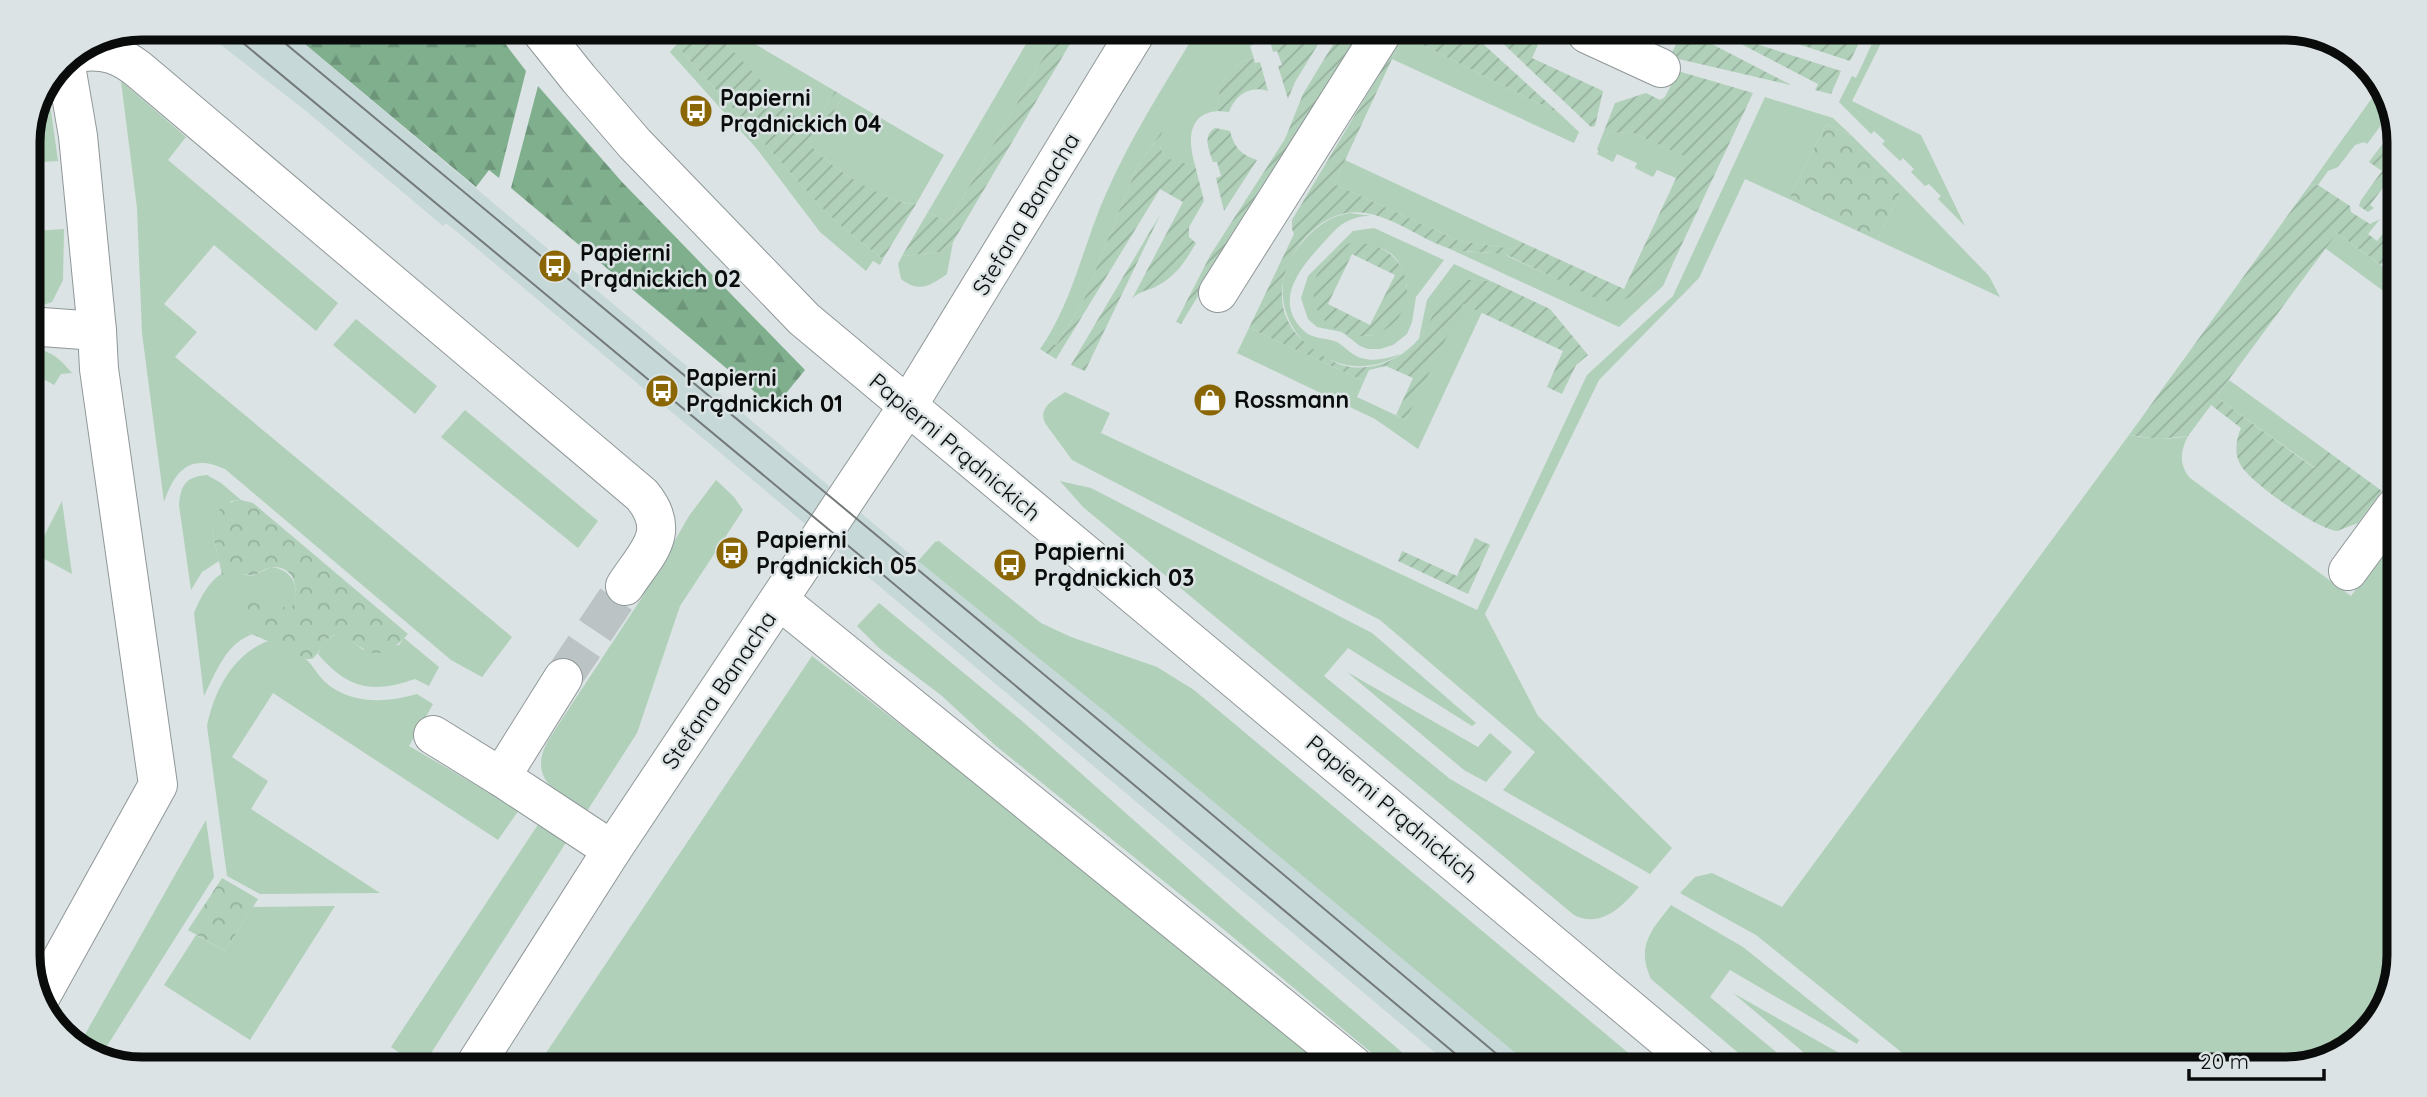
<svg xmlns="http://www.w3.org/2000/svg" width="2427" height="1097" font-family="Quicksand,sans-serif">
  <defs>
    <pattern id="forest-firs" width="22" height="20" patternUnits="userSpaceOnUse" patternTransform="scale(1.75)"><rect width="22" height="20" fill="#80af8e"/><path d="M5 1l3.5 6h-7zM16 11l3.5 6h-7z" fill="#6d9579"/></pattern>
    <pattern id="park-crowns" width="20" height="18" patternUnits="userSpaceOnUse" patternTransform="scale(1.75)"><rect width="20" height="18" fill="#b0d0b9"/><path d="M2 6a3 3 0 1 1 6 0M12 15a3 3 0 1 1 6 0" fill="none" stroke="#96b19e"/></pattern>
    <pattern id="garden-furrows" width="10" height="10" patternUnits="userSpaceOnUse" patternTransform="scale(1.75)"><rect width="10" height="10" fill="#b0d0b9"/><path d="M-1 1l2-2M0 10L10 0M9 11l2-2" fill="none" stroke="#96b19e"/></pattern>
  </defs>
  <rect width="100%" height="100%" fill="#dbe3e4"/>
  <!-- built -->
  <path fill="#c7d8d9" d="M 199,28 L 287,29 L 918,561 L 1108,714 L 1531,1066 L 1451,1066 L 456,231 L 446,223 L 443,226 L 306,111 Z"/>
  <!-- grass -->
  <g fill="#b0d0b9" fill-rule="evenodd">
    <path d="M 713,30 L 731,30 L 835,91 L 814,127 L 810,129 L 803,127 Z"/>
    <path d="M 1033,32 L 1058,32 L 951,218 L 945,221 L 928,212 Z"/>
    <path d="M 1196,32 L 1252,32 L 1253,45 L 1250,46 L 1254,59 C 1227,62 1217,86 1218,111 C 1187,113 1188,142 1195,165 C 1170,161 1158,161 1160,134 L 1136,169 L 1082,304 L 1056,345 L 1046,340 C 1074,295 1084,244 1105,196 C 1130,138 1164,86 1196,32 Z"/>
    <path d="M 1876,35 L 1885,35 L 1852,101 L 1921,135 L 1965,226 L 1938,199 L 1941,196 L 1929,184 L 1925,186 L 1911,172 L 1914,169 L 1903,158 L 1900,161 L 1882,144 L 1885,141 L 1874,131 L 1871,134 L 1839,102 L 1852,76 L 1856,78 Z"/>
    <path d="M 1407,37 L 1560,114 L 1579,132 L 1574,143 L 1392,59 Z"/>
    <path d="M 676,45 L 822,208 L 841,226 L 883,259 L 880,265 L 873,261 L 866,271 L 820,232 L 757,149 L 670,52 Z"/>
    <path d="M 121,81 L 186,137 L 168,160 L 338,303 L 316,331 L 214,245 L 164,304 L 197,332 L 175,357 L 512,637 L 482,677 L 451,660 L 225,469 C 190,453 175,470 164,502 L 142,333 L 137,208 Z"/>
    <path d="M 2382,84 L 2391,112 L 2367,144 L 2364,142 L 2355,145 L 2338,167 L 2328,171 L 2318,185 L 2309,186 Z"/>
    <path d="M 843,96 L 944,155 L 916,204 C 885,204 830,167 809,144 L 807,139 L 823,130 Z"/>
    <path d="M 1765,97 L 1833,118 L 1852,136 L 1826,124 L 1789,199 L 1745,179 L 1699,278 L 1599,380 L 1485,614 L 1538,716 L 1672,848 L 1650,874 L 1503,790 L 1535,752 L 1380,620 L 1072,460 L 1045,423 C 1038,407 1054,400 1065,392 L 1110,413 L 1101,433 L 1477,610 L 1587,375 L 1673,296 Z"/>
    <path d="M 44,100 L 51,111 L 58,161 L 28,163 L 28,135 Z"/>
    <path d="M 1631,132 L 1687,157 L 1676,178 L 1657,170 L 1653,177 L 1635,168 L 1637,163 L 1617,154 L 1613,162 L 1597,154 L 1608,133 Z"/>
    <path d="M 1345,160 L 1519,241 L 1514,249 L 1459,241 L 1334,184 Z"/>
    <path d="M 28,169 L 35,231 L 64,229 L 63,280 L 52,302 L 37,307 L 28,301 L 39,282 L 28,276 Z"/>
    <path d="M 1903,187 L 1989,276 L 2000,297 L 1877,240 Z"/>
    <path d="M 1350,213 L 1379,217 C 1368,215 1358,216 1348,221 C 1338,225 1331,235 1324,242 C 1302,266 1272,299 1303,330 C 1313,340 1325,337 1337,342 C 1342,345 1346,349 1350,352 C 1365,364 1384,360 1401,354 C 1327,400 1241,306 1305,239 C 1318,225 1331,216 1350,213 Z"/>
    <path d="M 1374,228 L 1444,260 L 1416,297 L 1412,322 L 1407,334 L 1393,345 L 1380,349 L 1368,349 L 1360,346 L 1342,332 L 1317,327 L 1308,319 L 1301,298 L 1308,276 L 1353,231 ZM 1350,243 C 1386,247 1399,249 1407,287 L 1373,335 C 1310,345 1291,267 1350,243 Z"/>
    <path d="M 2337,233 L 2397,277 L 2397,301 L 2325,248 Z"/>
    <path d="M 953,242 L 947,274 C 930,286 919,293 901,279 L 898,264 L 902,256 L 940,252 Z"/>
    <path d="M 1448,248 L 1469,252 L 1501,253 L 1599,299 L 1632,297 L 1674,261 L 1663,286 L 1619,327 Z"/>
    <path d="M 1454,264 L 1493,282 L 1484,280 L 1450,288 L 1427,328 L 1419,338 L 1427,300 Z"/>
    <path d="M 1462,303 L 1482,312 L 1418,449 L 1375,419 L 1237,353 L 1249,328 L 1364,381 L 1357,397 L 1406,420 Z"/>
    <path d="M 356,319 L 437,386 L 415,414 L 333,345 Z"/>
    <path d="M 28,349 C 50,349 58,357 72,373 L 61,374 L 54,385 L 36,375 L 42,364 L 28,356 Z"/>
    <path d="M 2229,380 L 2327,451 L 2315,468 L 2216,397 Z"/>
    <path d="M 465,410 L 598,521 L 578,548 L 441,437 Z"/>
    <path d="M 2129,435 C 2149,439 2168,440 2188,436 C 2180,451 2179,465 2190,478 L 2351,596 L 2395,537 L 2390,999 L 2348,1050 L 2285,1069 L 1921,1068 L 1756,935 L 1680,893 L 1695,877 L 1712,873 L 1782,907 Z"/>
    <path d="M 207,475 L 221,483 L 241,500 L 231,501 L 212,529 L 219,561 L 202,572 L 191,590 L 179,505 C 181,485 185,477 207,475 Z"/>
    <path d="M 716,480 L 734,497 L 743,510 L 680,606 L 637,733 L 587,811 C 557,793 526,779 549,739 L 641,599 L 689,516 Z"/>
    <path d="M 1060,481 L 1091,488 L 1372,633 L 1476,723 L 1472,726 L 1348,648 L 1324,676 L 1450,779 L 1639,887 C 1623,906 1601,929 1574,915 L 1083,507 Z"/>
    <path d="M 62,501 L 72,574 L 35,554 Z"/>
    <path d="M 939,541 L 1041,623 L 1071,637 L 1157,667 L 1194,690 L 1644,1066 L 1531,1066 L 1108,714 L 918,561 L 935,542 Z"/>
    <path d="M 271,567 C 296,570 301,591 290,612 L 282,606 L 248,632 L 253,634 C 226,643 216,672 204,696 L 194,613 C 200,599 212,573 230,571 C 238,570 245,576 253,576 Z"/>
    <path d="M 879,603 L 1022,721 L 1235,910 L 1417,1065 L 1386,1065 L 1228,933 L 996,746 L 942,696 L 879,648 L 857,626 Z"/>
    <path d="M 339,634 L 348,638 L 363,650 L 399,645 L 404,638 L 439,667 L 429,686 L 415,679 C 372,694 348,689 318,654 C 323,643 327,636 339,634 Z"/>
    <path d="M 268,641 C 279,647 297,652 307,660 C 313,666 318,675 324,681 C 350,705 386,703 417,694 L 433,704 L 409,746 L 519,810 L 498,840 L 273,693 L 232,757 L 268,781 L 251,809 L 380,893 L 260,894 L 227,876 L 207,726 C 214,691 233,654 268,641 Z"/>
    <path d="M 812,656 L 1204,960 L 1331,1065 L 540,1062 Z"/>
    <path d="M 1347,672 L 1478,747 L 1490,733 L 1512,752 L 1486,782 L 1464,770 Z"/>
    <path d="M 206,820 L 214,877 L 98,1060 L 79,1045 Z"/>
    <path d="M 539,823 L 567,841 L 426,1061 L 411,1061 L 391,1047 Z"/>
    <path d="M 1671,905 L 1743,947 L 1859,1040 L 1857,1044 L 1730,970 L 1710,997 L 1794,1067 L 1755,1067 L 1651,979 C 1636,946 1651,931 1671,905 Z"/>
    <path d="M 335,906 L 250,1040 L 164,985 L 196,935 L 225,951 L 253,907 Z"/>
    <path d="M 1733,993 L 1862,1066 L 1872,1053 L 1889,1067 L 1821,1067 Z"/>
  </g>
  <!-- forest -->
  <g fill="url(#forest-firs)">
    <path d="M 287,29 L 494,29 L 526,71 L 499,178 L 489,170 L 476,187 Z"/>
    <path d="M 538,86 L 622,182 L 805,370 L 774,408 L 511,188 Z"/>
  </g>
  <!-- park -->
  <g fill="url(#park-crowns)">
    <path d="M 1826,124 L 1852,136 L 1903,187 L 1877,240 L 1789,199 Z"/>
    <path d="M 241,500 L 253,503 L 408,634 C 365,682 354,623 330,637 C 322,642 320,653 312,659 L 306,659 L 248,632 C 234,617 243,597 265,600 C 274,601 283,606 290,611 C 299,595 299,568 274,567 C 267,567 259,573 253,576 L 230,571 L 222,575 L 212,529 C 214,511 223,502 241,500 Z"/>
    <path d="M 222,878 L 258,899 L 225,951 L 188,930 Z"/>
  </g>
  <!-- garden -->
  <g fill="url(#garden-furrows)" fill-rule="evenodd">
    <path d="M 689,30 L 713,30 L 807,129 L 814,127 L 835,91 L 843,96 L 823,130 L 808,139 L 808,142 C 824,164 888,205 916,204 L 883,259 L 841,226 L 822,208 L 676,45 Z"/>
    <path d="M 1058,32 L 1077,32 L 953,242 L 940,252 L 902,256 L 928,212 L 945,221 L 951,218 Z"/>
    <path d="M 1268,33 L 1325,33 L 1295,82 L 1288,99 L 1278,66 L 1282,65 L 1277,51 L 1273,52 Z"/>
    <path d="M 1340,33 L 1359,33 L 1181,324 L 1176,322 L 1211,254 L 1285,139 L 1303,94 Z"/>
    <path d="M 1404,33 L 1471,33 L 1560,114 L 1407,37 L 1392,59 L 1334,184 L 1459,241 L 1514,249 L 1519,241 L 1624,289 L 1686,157 L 1631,132 L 1608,133 L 1599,151 L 1597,149 L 1615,103 L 1646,93 L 1660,100 L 1665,97 L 1678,71 L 1753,93 L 1674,261 L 1632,297 L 1612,302 L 1599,300 L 1509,256 C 1490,250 1470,254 1451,249 C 1417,239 1384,207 1346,213 C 1303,221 1267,280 1288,321 C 1294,334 1306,344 1317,352 C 1327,358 1335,364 1346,366 C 1377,373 1411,355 1427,327 C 1434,315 1440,295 1452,287 C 1464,278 1479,279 1493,282 L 1550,309 L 1588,355 L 1576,365 L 1562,394 L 1547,387 L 1563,351 L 1463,304 L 1406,420 L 1396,415 L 1413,378 L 1386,366 L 1369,370 L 1364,381 L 1249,328 L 1294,234 L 1292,229 L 1292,220 Z"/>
    <path d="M 1492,33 L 1515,34 L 1538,45 L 1532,58 L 1603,91 L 1595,126 L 1591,127 Z"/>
    <path d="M 1681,34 L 1701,34 L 1700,38 L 1791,85 L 1670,57 Z"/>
    <path d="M 1722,34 L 1725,34 L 1841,71 L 1831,94 L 1815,90 L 1818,84 Z"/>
    <path d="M 1770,35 L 1814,35 L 1834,44 L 1839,35 L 1863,35 L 1850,61 Z"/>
    <path d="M 1254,59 L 1255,63 L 1260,62 L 1268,91 C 1250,85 1235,95 1229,112 L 1218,111 C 1217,86 1226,62 1254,59 Z"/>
    <path d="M 2396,126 L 2399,135 L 2398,175 L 2395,180 L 2390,178 L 2370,205 L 2374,208 L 2368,212 L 2359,206 L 2361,200 L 2382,171 L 2369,162 Z"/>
    <path d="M 1215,128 L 1230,131 C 1234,147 1241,155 1257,160 L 1224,211 L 1216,178 L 1221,176 L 1217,162 L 1213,162 C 1209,150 1202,136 1215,128 Z"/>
    <path d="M 1162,131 C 1154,160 1172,161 1195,165 L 1204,201 L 1189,227 L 1189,237 L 1196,243 C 1185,262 1177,275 1157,286 C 1148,291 1140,290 1132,299 L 1183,202 L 1160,189 L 1056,359 L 1040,349 L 1046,340 L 1056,345 L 1082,304 L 1136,169 Z"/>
    <path d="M 2318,185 L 2350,206 L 2351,212 L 2370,224 L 2380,219 L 2368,234 L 2377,241 L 2398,214 L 2392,232 L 2398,237 L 2398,241 L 2381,265 L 2337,233 L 2216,397 L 2314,468 L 2327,451 L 2382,491 L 2358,523 L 2337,531 C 2317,529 2249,482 2240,464 C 2234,452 2236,440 2241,428 L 2211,405 L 2188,436 L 2159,439 L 2129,435 L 2309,186 Z"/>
    <path d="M 1161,213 L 1085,371 L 1071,365 Z"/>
    <path d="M 1350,243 C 1423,239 1424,332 1363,336 C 1350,337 1338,332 1328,324 C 1299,297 1317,255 1350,243 ZM 1352,254 L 1395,275 L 1370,325 L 1328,304 Z"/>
    <path d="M 1475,538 L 1490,545 L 1468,594 L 1398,561 L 1402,551 L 1457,576 Z"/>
  </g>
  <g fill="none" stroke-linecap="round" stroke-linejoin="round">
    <!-- minor-tunnel -->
    <path stroke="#bcc3c4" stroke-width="38" stroke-dasharray="38 19" stroke-linecap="butt" d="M 563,678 L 625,586"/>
    <defs>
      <g id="minor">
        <path d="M 540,30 L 579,79 L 635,144 L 804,319 L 1699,1067"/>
        <path d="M 1587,34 L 1661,68"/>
        <path d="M 83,52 C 106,50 120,55 138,69 L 642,495 C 673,533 647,552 625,586"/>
        <path d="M 1218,293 L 1382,33"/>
        <path d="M 28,326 L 97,331 L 78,136 L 65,60"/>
        <path d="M 2348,571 L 2395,507"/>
        <path d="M 779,600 L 1353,1065"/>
        <path d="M 563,678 L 501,777 L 612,850"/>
        <path d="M 433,735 L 501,777"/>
        <path d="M 40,998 L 158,785 L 99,369 L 97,331"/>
        <path d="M 477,1062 L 612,850 L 907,407 L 1136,32"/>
      </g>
    </defs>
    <!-- minor casing -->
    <use href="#minor" stroke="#909798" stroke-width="40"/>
    <!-- minor -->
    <use href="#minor" stroke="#fff" stroke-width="38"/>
    <!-- tram -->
    <g stroke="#747a7a" stroke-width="2">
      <path d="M 225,28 L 827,528 L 1470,1066"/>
      <path d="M 268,29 L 1196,801 L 1511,1066"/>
    </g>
  </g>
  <!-- icons -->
  <defs>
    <symbol id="bus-disc" viewBox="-11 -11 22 22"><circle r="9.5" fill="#8a6604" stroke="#dbe3e4"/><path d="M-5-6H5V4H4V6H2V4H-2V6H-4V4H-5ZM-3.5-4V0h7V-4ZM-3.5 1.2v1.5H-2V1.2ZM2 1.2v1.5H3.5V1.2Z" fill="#fff"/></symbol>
    <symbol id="shop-disc" viewBox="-11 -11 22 22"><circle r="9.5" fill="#8a6604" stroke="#dbe3e4"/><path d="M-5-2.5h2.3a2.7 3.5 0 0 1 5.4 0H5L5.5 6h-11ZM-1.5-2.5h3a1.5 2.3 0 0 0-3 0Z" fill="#fff"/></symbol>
  </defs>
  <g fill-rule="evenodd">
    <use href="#bus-disc" x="677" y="92" width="38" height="38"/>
    <use href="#bus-disc" x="536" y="247" width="38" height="38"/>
    <use href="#bus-disc" x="643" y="372" width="38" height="38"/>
    <use href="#shop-disc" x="1191" y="381" width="38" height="38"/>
    <use href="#bus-disc" x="713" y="534" width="38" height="38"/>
    <use href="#bus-disc" x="991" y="546" width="38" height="38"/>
  </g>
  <g text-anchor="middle" stroke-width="5" stroke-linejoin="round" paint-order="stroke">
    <!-- poi labels -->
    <g font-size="23" font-weight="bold" fill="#0a0c0c" stroke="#dbe3e4" text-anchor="start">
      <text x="720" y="106">Papierni<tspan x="720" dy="26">Prądnickich 04</tspan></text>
      <text x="580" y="261">Papierni<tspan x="580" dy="26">Prądnickich 02</tspan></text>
      <text x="686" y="386">Papierni<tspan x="686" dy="26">Prądnickich 01</tspan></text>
      <text x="1234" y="408">Rossmann</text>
      <text x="756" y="548">Papierni<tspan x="756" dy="26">Prądnickich 05</tspan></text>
      <text x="1034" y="560">Papierni<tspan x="1034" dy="26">Prądnickich 03</tspan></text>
    </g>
    <!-- street labels -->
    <g font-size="23" fill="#0a0c0c" stroke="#dbe3e4">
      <text transform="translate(1026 214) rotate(-59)" y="8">Stefana Banacha</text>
      <text transform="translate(955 447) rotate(40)" y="8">Papierni Prądnickich</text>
      <text transform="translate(719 690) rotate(-56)" y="8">Stefana Banacha</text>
      <text transform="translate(1392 809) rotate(40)" y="8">Papierni Prądnickich</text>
    </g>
  </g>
  <!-- crop -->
  <path d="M0 0H2427V1097H0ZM142 40H2285A102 102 0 0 1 2387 142V955A102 102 0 0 1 2285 1057H142A102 102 0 0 1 40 955V142A102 102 0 0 1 142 40Z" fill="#dbe3e4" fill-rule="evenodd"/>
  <path fill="none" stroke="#0a0c0c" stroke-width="9" d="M142 40H2285A102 102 0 0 1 2387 142V955A102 102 0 0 1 2285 1057H142A102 102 0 0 1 40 955V142A102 102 0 0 1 142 40Z"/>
  <!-- scale -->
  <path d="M2189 1069v10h135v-10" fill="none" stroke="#0a0c0c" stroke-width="3.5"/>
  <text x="2200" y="1069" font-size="21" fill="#0a0c0c" stroke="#dbe3e4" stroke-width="5" paint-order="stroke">20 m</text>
</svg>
